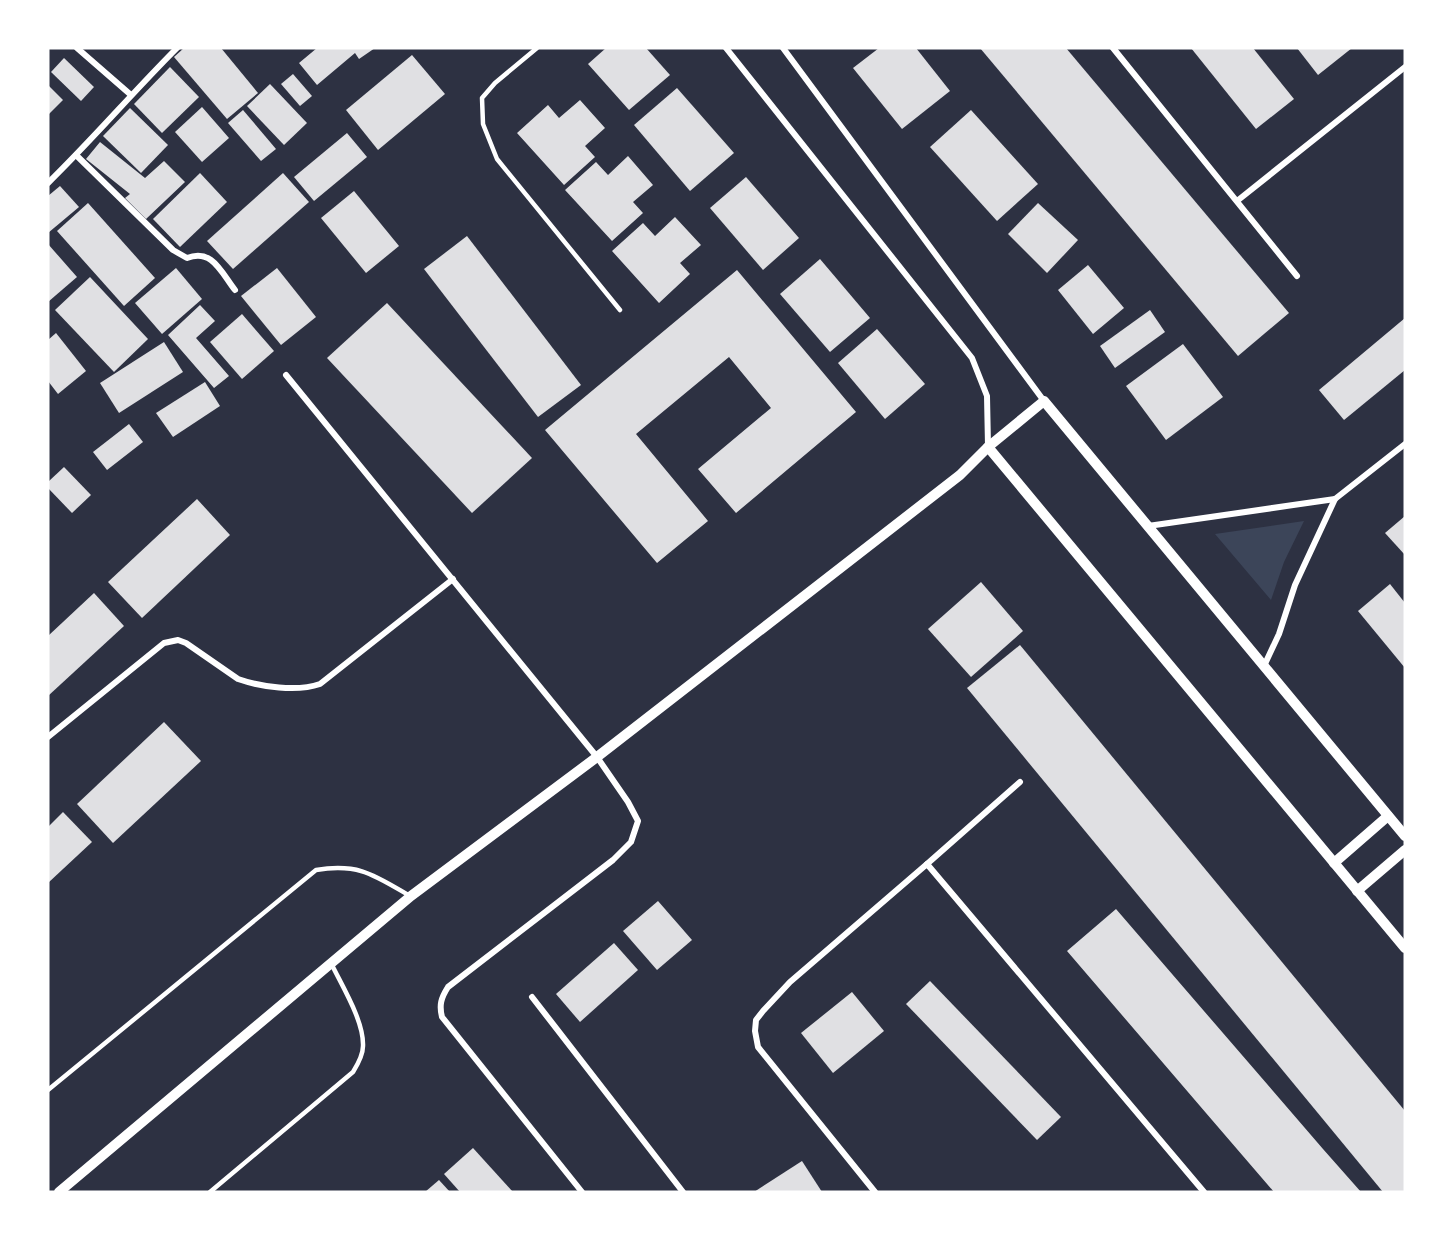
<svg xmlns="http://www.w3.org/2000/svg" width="1453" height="1240" font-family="Overpass,sans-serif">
  <rect width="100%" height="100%" fill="#2d3142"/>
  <!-- green -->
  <path fill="#3c4559" d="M 1304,521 L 1284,562 L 1271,600 L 1215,534 Z"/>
  <!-- building -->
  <g fill="#e0e0e3">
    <path d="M 184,48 L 221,48 L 258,93 L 227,119 L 174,57 Z"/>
    <path d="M 317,48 L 375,48 L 359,59 L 355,53 L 317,85 L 299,63 Z"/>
    <path d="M 606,48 L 646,48 L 670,75 L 629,110 L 588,64 Z"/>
    <path d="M 879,48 L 916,48 L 950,91 L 902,129 L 853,68 Z"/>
    <path d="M 980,48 L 1066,48 L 1289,313 L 1238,356 Z"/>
    <path d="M 1191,48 L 1253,48 L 1294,99 L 1256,129 Z"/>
    <path d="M 1297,48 L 1352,48 L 1318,75 Z"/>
    <path d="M 412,55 L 445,94 L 378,150 L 346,110 Z"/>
    <path d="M 64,58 L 94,87 L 81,101 L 51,72 Z"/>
    <path d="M 170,67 L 199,97 L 162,133 L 134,104 Z"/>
    <path d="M 293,74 L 312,96 L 300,106 L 281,84 Z"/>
    <path d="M 270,84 L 307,123 L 284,145 L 247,106 Z"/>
    <path d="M 48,85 L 63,100 L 48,115 Z"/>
    <path d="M 677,88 L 734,153 L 690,191 L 634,125 Z"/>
    <path d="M 580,100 L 605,128 L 585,146 L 595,157 L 564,185 L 517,133 L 548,105 L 559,118 Z"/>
    <path d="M 202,107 L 229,138 L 202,162 L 175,132 Z"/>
    <path d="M 130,108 L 168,145 L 141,173 L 103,136 Z"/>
    <path d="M 243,110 L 276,149 L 261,161 L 228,123 Z"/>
    <path d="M 971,110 L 1038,184 L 997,221 L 930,147 Z"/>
    <path d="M 347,133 L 367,157 L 314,201 L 294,177 Z"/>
    <path d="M 100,142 L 145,178 L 164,161 L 185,182 L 146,219 L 125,198 L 130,194 L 86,159 Z"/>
    <path d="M 628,156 L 653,185 L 633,202 L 643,213 L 612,241 L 565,190 L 596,162 L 608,175 Z"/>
    <path d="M 200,173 L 227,202 L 180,247 L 153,219 Z"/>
    <path d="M 283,173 L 309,202 L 233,269 L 207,241 Z"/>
    <path d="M 746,177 L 799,238 L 763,270 L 710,208 Z"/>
    <path d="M 60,186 L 79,207 L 48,233 L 48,196 Z"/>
    <path d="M 354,191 L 399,246 L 366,273 L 321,218 Z"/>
    <path d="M 88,203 L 155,278 L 124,306 L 57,231 Z"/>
    <path d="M 1038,203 L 1078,240 L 1047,273 L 1008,234 Z"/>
    <path d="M 675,217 L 701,245 L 680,263 L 690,274 L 659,303 L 612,251 L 643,223 L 655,236 Z"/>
    <path d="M 467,236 L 581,385 L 538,417 L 424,269 Z"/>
    <path d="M 48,244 L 77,277 L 48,302 Z"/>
    <path d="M 820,259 L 870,318 L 830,352 L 780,294 Z"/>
    <path d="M 1088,265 L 1124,308 L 1093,334 L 1058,290 Z"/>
    <path d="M 176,268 L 202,299 L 162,334 L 135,303 Z"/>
    <path d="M 277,268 L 316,317 L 281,345 L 241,296 Z"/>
    <path d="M 737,270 L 856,412 L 736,513 L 698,469 L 771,408 L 729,357 L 636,434 L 708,521 L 657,563 L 545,430 Z"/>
    <path d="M 90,277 L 148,339 L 114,372 L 55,310 Z"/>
    <path d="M 387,303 L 532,458 L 472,513 L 327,358 Z"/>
    <path d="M 200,305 L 215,321 L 196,338 L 229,376 L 214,388 L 168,335 Z"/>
    <path d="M 1150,310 L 1165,332 L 1115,368 L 1100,346 Z"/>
    <path d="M 242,314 L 274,351 L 242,379 L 210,342 Z"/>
    <path d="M 1405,318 L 1405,370 L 1344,420 L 1319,390 Z"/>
    <path d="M 877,329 L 925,384 L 885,419 L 838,363 Z"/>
    <path d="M 56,333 L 86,371 L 58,394 L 48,381 L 48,340 Z"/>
    <path d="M 164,342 L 183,372 L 119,413 L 100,383 Z"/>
    <path d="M 1183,344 L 1223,397 L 1166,440 L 1126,386 Z"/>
    <path d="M 205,382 L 220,406 L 173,437 L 156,413 Z"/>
    <path d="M 129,424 L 143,442 L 107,470 L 93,452 Z"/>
    <path d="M 64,467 L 91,495 L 72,513 L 48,488 L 48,482 Z"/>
    <path d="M 197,499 L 230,535 L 142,618 L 108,582 Z"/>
    <path d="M 1405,516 L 1405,555 L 1385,533 Z"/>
    <path d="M 981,582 L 1023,631 L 971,677 L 928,629 Z"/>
    <path d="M 1390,584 L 1405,603 L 1405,668 L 1358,611 Z"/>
    <path d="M 94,593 L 124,626 L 48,696 L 48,636 Z"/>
    <path d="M 1020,645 L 1405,1111 L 1405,1192 L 1383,1192 L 967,688 Z"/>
    <path d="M 164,722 L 201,761 L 113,843 L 77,804 Z"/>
    <path d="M 63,812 L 92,842 L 48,883 L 48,827 Z"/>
    <path d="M 658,901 L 692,940 L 657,970 L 623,931 Z"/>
    <path d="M 1116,909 L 1323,1149 L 1361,1192 L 1274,1192 L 1212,1120 L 1067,951 Z"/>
    <path d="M 614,943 L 638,970 L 580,1022 L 556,994 Z"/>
    <path d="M 930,981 L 1061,1117 L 1037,1140 L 906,1004 Z"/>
    <path d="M 852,992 L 884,1031 L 833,1073 L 801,1033 Z"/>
    <path d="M 473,1148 L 513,1192 L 460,1192 L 444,1174 Z"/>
    <path d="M 802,1161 L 822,1192 L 754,1192 Z"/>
    <path d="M 439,1180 L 450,1192 L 425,1192 Z"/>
  </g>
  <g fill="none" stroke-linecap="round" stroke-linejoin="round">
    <!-- service -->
    <g stroke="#fff" stroke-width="4.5">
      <path d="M 537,48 L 495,83 L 482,98 L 483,124 L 497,159 L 620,310"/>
      <path d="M 48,1090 L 316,870 C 359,863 374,875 410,896"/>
      <path d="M 210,1192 L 353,1072 C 358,1064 363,1055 363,1046 C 364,1021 342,986 331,963"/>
    </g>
    <!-- minor -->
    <g stroke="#fff" stroke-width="6">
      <path d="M 77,48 L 131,95"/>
      <path d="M 726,48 L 972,358 L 987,396 L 988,446"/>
      <path d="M 783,48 L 1044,401"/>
      <path d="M 1113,48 L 1297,276"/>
      <path d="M 76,155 L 173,250 L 187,258 C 212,248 221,272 235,290"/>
      <path d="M 48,183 C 93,139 133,92 177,48"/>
      <path d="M 1237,201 L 1405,67"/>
      <path d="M 286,375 L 597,757 L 628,802 L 638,821 L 631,842 L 613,860 L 448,987 C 441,998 439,1005 442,1017 L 582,1192"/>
      <path d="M 1148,526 L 1335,499"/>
      <path d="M 1264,666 L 1279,634 L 1295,585 L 1335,499 L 1405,444"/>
      <path d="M 48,737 L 164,643 L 178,640 L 186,643 L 238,679 C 261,687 297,692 320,684 L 453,579"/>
      <path d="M 927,864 L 1020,782"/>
      <path d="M 532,997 L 683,1192"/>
      <path d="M 875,1192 L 758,1047 L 755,1031 L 756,1020 L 763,1011 L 790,982 L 927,864 L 1204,1192"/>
    </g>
    <!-- tertiary -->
    <g stroke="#fff" stroke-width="10">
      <path d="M 988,447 L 1405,948"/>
      <path d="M 1334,863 L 1388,816"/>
      <path d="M 1357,891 L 1405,850"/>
      <path d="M 59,1192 L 411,896 L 597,757 L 960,475 L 988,447 L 1044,401 L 1405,836"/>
    </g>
  </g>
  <!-- border -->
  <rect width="1453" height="1240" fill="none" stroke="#ffffff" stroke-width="99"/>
</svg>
